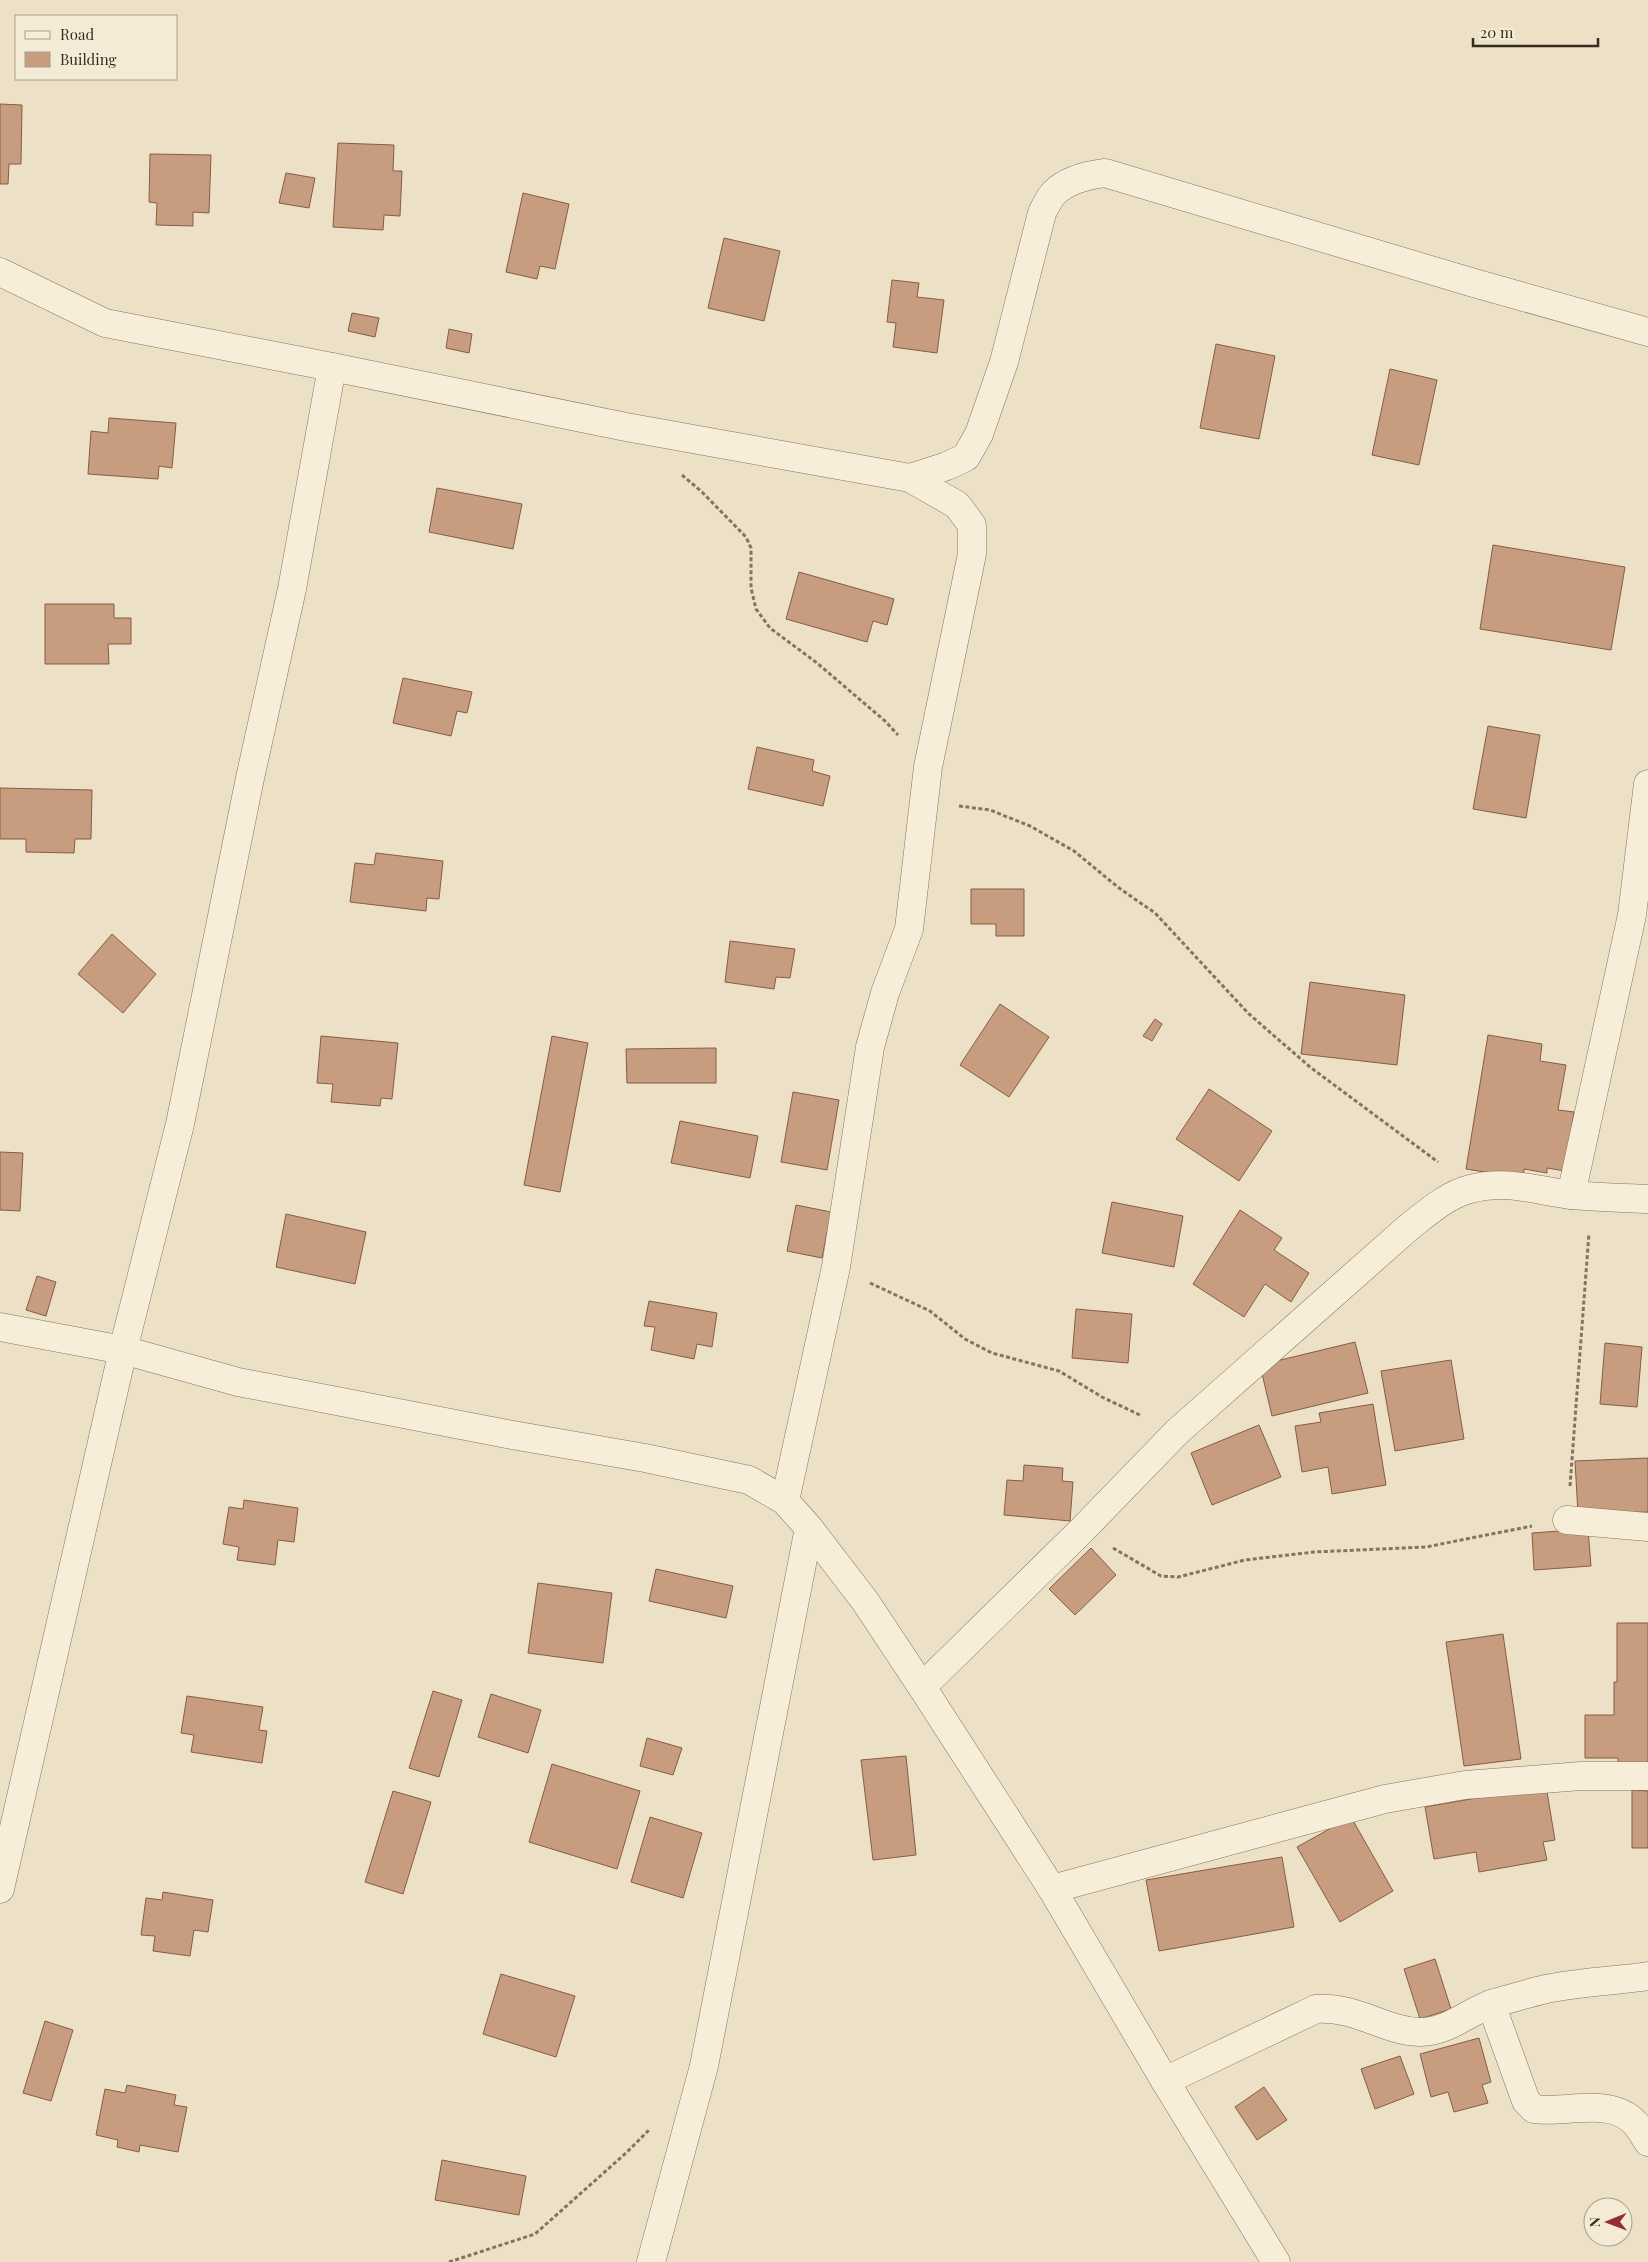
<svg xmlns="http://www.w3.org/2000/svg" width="1648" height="2262" font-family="'Playfair Display',serif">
  <rect width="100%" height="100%" fill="#ece0c7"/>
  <!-- building -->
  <g fill="#c89c7f" stroke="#855d44">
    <path d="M 0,104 L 22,105 L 21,164 L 9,164 L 8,184 L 0,184 Z"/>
    <path d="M 338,143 L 394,145 L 393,171 L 402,171 L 400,216 L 384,215 L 383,230 L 333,227 Z"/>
    <path d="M 150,154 L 211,155 L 209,213 L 193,212 L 193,226 L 156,225 L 157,203 L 149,202 Z"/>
    <path d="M 286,173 L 315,178 L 309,208 L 279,203 Z"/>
    <path d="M 523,193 L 569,204 L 555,269 L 540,266 L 537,279 L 506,272 Z"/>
    <path d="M 724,238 L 780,251 L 764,321 L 708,308 Z"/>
    <path d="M 892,280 L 919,283 L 917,297 L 944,300 L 937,353 L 893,347 L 896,323 L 887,322 Z"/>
    <path d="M 352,313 L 379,318 L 375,337 L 348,331 Z"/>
    <path d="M 449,329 L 472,334 L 469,353 L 446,348 Z"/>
    <path d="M 1216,344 L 1275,356 L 1259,439 L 1200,428 Z"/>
    <path d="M 1390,369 L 1437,380 L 1419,465 L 1372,455 Z"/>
    <path d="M 109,418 L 176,423 L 172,468 L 159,466 L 158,479 L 88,474 L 91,431 L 108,433 Z"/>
    <path d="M 437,488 L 522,504 L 513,549 L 429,532 Z"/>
    <path d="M 1493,545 L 1625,567 L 1611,650 L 1480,629 Z"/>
    <path d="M 799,572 L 894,599 L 887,625 L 873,621 L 867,642 L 786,619 Z"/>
    <path d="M 45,604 L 114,604 L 114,618 L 131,618 L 131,644 L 108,644 L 109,664 L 45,664 Z"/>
    <path d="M 403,678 L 472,692 L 467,713 L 457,711 L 451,736 L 393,723 Z"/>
    <path d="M 1488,726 L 1540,735 L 1526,818 L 1473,809 Z"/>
    <path d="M 757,747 L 814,760 L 812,771 L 830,776 L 823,806 L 748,789 Z"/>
    <path d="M 0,788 L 92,790 L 91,839 L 75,839 L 74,853 L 26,852 L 26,839 L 0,839 Z"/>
    <path d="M 376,853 L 443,861 L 439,899 L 427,898 L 426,911 L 350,902 L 355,863 L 374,865 Z"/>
    <path d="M 971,889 L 1024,889 L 1024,936 L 996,936 L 996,924 L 971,924 Z"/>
    <path d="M 112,934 L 156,974 L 123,1013 L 78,974 Z"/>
    <path d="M 730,941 L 795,949 L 790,978 L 776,977 L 774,989 L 725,982 Z"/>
    <path d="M 1310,982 L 1405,995 L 1397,1065 L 1301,1054 Z"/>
    <path d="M 1000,1004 L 1049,1037 L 1009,1097 L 960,1065 Z"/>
    <path d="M 1155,1019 L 1162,1024 L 1152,1041 L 1143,1036 Z"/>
    <path d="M 1488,1035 L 1542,1044 L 1540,1061 L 1566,1065 L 1558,1110 L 1574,1112 L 1565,1171 L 1547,1168 L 1547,1173 L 1524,1169 L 1523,1178 L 1466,1169 Z"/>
    <path d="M 321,1036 L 398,1043 L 392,1099 L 381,1098 L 380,1106 L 331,1102 L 333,1084 L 317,1083 Z"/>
    <path d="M 552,1036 L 588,1043 L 560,1192 L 524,1185 Z"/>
    <path d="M 716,1048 L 716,1083 L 627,1083 L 626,1049 Z"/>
    <path d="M 1209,1089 L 1272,1131 L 1239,1181 L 1176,1139 Z"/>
    <path d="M 793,1092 L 839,1100 L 827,1170 L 781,1162 Z"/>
    <path d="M 680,1121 L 758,1136 L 750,1178 L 671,1163 Z"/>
    <path d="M 0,1152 L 23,1153 L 20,1211 L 0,1210 Z"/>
    <path d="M 1112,1202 L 1183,1216 L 1174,1267 L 1102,1253 Z"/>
    <path d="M 796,1205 L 831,1212 L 822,1258 L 787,1251 Z"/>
    <path d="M 1240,1210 L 1282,1238 L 1274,1250 L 1309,1273 L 1291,1302 L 1265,1284 L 1244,1317 L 1193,1284 Z"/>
    <path d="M 286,1214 L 366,1232 L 355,1284 L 276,1267 Z"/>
    <path d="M 37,1276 L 56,1282 L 46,1316 L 26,1310 Z"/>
    <path d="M 649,1301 L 717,1313 L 712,1347 L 697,1344 L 694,1359 L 651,1350 L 655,1327 L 644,1326 Z"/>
    <path d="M 1076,1309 L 1132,1314 L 1128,1363 L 1072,1358 Z"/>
    <path d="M 1355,1342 L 1368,1393 L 1272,1416 L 1260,1365 Z"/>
    <path d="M 1605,1343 L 1642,1347 L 1637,1407 L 1600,1404 Z"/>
    <path d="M 1451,1360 L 1464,1439 L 1395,1451 L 1381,1371 Z"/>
    <path d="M 1373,1404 L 1386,1485 L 1332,1494 L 1328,1467 L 1302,1472 L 1295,1426 L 1321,1422 L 1319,1413 Z"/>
    <path d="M 1259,1425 L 1281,1477 L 1212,1505 L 1191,1453 Z"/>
    <path d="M 1648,1458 L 1648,1512 L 1578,1514 L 1575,1461 Z"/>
    <path d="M 1024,1465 L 1063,1468 L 1062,1481 L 1073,1482 L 1070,1521 L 1004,1515 L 1007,1480 L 1023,1481 Z"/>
    <path d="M 244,1500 L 298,1508 L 294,1542 L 278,1540 L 275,1565 L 237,1560 L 239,1547 L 223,1544 L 229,1507 L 243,1509 Z"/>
    <path d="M 1588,1529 L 1591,1566 L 1534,1570 L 1532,1533 Z"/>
    <path d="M 1091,1548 L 1116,1575 L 1075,1615 L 1049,1589 Z"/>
    <path d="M 656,1569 L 733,1586 L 726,1618 L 649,1601 Z"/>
    <path d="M 538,1583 L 612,1593 L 603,1663 L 528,1653 Z"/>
    <path d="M 1617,1623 L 1648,1623 L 1648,1772 L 1618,1772 L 1618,1758 L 1585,1758 L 1585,1715 L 1614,1715 L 1614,1682 L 1617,1682 Z"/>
    <path d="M 1503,1634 L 1521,1759 L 1464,1766 L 1446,1642 Z"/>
    <path d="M 433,1691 L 462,1700 L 439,1777 L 409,1768 Z"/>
    <path d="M 491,1694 L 541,1710 L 528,1753 L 478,1737 Z"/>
    <path d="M 187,1696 L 263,1707 L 259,1730 L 267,1731 L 262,1763 L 191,1752 L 194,1735 L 181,1733 Z"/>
    <path d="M 647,1738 L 682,1748 L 673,1775 L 640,1766 Z"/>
    <path d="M 906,1756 L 916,1855 L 873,1860 L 861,1760 Z"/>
    <path d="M 552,1764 L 640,1791 L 617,1869 L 529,1842 Z"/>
    <path d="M 1546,1786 L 1555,1840 L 1543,1842 L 1547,1860 L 1479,1872 L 1476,1852 L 1434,1859 L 1425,1807 Z"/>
    <path d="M 1632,1790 L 1648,1791 L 1648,1848 L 1632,1848 Z"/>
    <path d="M 393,1791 L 431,1802 L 403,1894 L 365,1882 Z"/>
    <path d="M 650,1817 L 702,1833 L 683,1898 L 631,1882 Z"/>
    <path d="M 1351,1817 L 1393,1891 L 1340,1922 L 1297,1847 Z"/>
    <path d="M 1282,1857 L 1294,1927 L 1159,1951 L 1146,1880 Z"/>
    <path d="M 163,1892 L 213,1900 L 208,1932 L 194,1930 L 190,1956 L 153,1951 L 155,1936 L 141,1935 L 146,1898 L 162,1900 Z"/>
    <path d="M 1435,1959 L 1451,2009 L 1420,2019 L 1404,1969 Z"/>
    <path d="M 501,1974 L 575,1996 L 556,2057 L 483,2034 Z"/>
    <path d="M 45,2021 L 73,2030 L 51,2101 L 23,2093 Z"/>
    <path d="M 1479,2038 L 1491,2082 L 1482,2085 L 1488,2103 L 1454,2112 L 1448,2092 L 1431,2097 L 1420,2054 Z"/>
    <path d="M 1400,2056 L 1414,2094 L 1375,2109 L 1361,2069 Z"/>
    <path d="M 127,2085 L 176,2095 L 174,2105 L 187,2107 L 178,2152 L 140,2145 L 139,2152 L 117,2147 L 118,2140 L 96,2135 L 105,2089 L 125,2093 Z"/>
    <path d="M 1264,2087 L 1287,2120 L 1257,2140 L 1235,2107 Z"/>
    <path d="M 442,2160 L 526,2176 L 519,2215 L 435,2200 Z"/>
  </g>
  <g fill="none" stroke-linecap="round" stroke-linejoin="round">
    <defs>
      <g id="minor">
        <path d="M 0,272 L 105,323 L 332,367 L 626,427 L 910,478 L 957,505 L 972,525 L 972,554 L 928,767 L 909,929 L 885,993 L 870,1047 L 836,1267 L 785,1501"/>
        <path d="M 910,478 L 947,466 L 966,457 L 979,434 L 1004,362 L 1042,213 C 1045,207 1049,198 1054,193 C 1067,180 1088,175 1105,173 L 1474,283 L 1648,332"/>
        <path d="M 1571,1195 L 1632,915 L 1648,784"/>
        <path d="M 0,1327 L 123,1350 L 238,1382 L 507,1434 L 645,1458 L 749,1480 L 785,1501 L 809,1528 L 865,1601 L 922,1687 L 1052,1889 L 1165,2081 L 1276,2262"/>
        <path d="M 1567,1520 L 1648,1527"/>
        <path d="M 922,1687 L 1082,1530 L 1177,1432 L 1409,1227 C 1427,1213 1447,1195 1470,1189 C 1505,1179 1538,1191 1572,1195 C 1597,1197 1623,1198 1648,1199"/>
        <path d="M 0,1889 L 123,1350 L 180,1124 L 250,778 L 292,589 L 332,367"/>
        <path d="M 1052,1889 L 1385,1799 L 1465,1785 L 1581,1776 L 1648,1776"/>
        <path d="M 1491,2004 L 1526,2101 L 1534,2109 C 1566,2114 1610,2096 1635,2123 C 1640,2128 1644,2136 1648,2142"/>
        <path d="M 1165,2081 L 1316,2009 C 1357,2006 1384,2031 1419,2032 C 1447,2033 1469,2011 1494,2003 C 1511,1999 1528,1993 1546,1989 C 1579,1982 1614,1981 1648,1976"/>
        <path d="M 651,2262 L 704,2066 L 809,1528"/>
      </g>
    </defs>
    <!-- minor casing -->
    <use href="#minor" stroke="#87735d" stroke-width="29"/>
    <!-- path -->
    <g stroke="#87735d" stroke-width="3" stroke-dasharray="4 2.5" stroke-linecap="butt">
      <path d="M 682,475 L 702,492 L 746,537 L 751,548 L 751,588 L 756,609 L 770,628 L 817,663 L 885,721 L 898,735"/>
      <path d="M 959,806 L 990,810 L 1030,826 L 1074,851 L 1119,888 L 1155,913 L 1249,1014 L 1310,1067 L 1438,1162"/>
      <path d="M 870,1283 L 930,1311 L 965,1339 L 992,1353 L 1059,1371 L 1102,1397 L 1142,1416"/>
      <path d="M 1570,1486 L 1589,1233"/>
      <path d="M 1113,1548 L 1161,1576 L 1178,1577 L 1245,1560 L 1314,1552 L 1426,1547 L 1532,1526"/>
      <path d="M 449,2262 L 535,2234 L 626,2153 L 649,2130"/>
    </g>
    <!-- minor -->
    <use href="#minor" stroke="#f7eeda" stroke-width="28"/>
  </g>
  <!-- legend -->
  <rect x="15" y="15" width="162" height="65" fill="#f4ebd6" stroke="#a99e8d"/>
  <rect x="25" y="31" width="25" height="8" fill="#f7eeda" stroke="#a99e8d"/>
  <text x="60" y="40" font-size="15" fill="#382b20">Road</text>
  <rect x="25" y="52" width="25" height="15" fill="#c89c7f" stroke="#a99e8d"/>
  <text x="60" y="65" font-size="15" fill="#382b20">Building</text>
  <!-- north arrow -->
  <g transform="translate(1608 2222) rotate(269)"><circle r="24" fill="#f4ebd6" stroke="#a99e8d"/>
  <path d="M0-4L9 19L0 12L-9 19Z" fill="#933033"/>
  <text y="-8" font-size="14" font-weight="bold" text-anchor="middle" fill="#382b20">N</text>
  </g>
  <!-- scale -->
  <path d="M1473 38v8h125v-8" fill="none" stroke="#382b20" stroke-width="2.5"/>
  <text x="1480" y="38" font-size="15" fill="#382b20" stroke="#f4ebd6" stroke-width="4" paint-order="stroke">20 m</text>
</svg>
